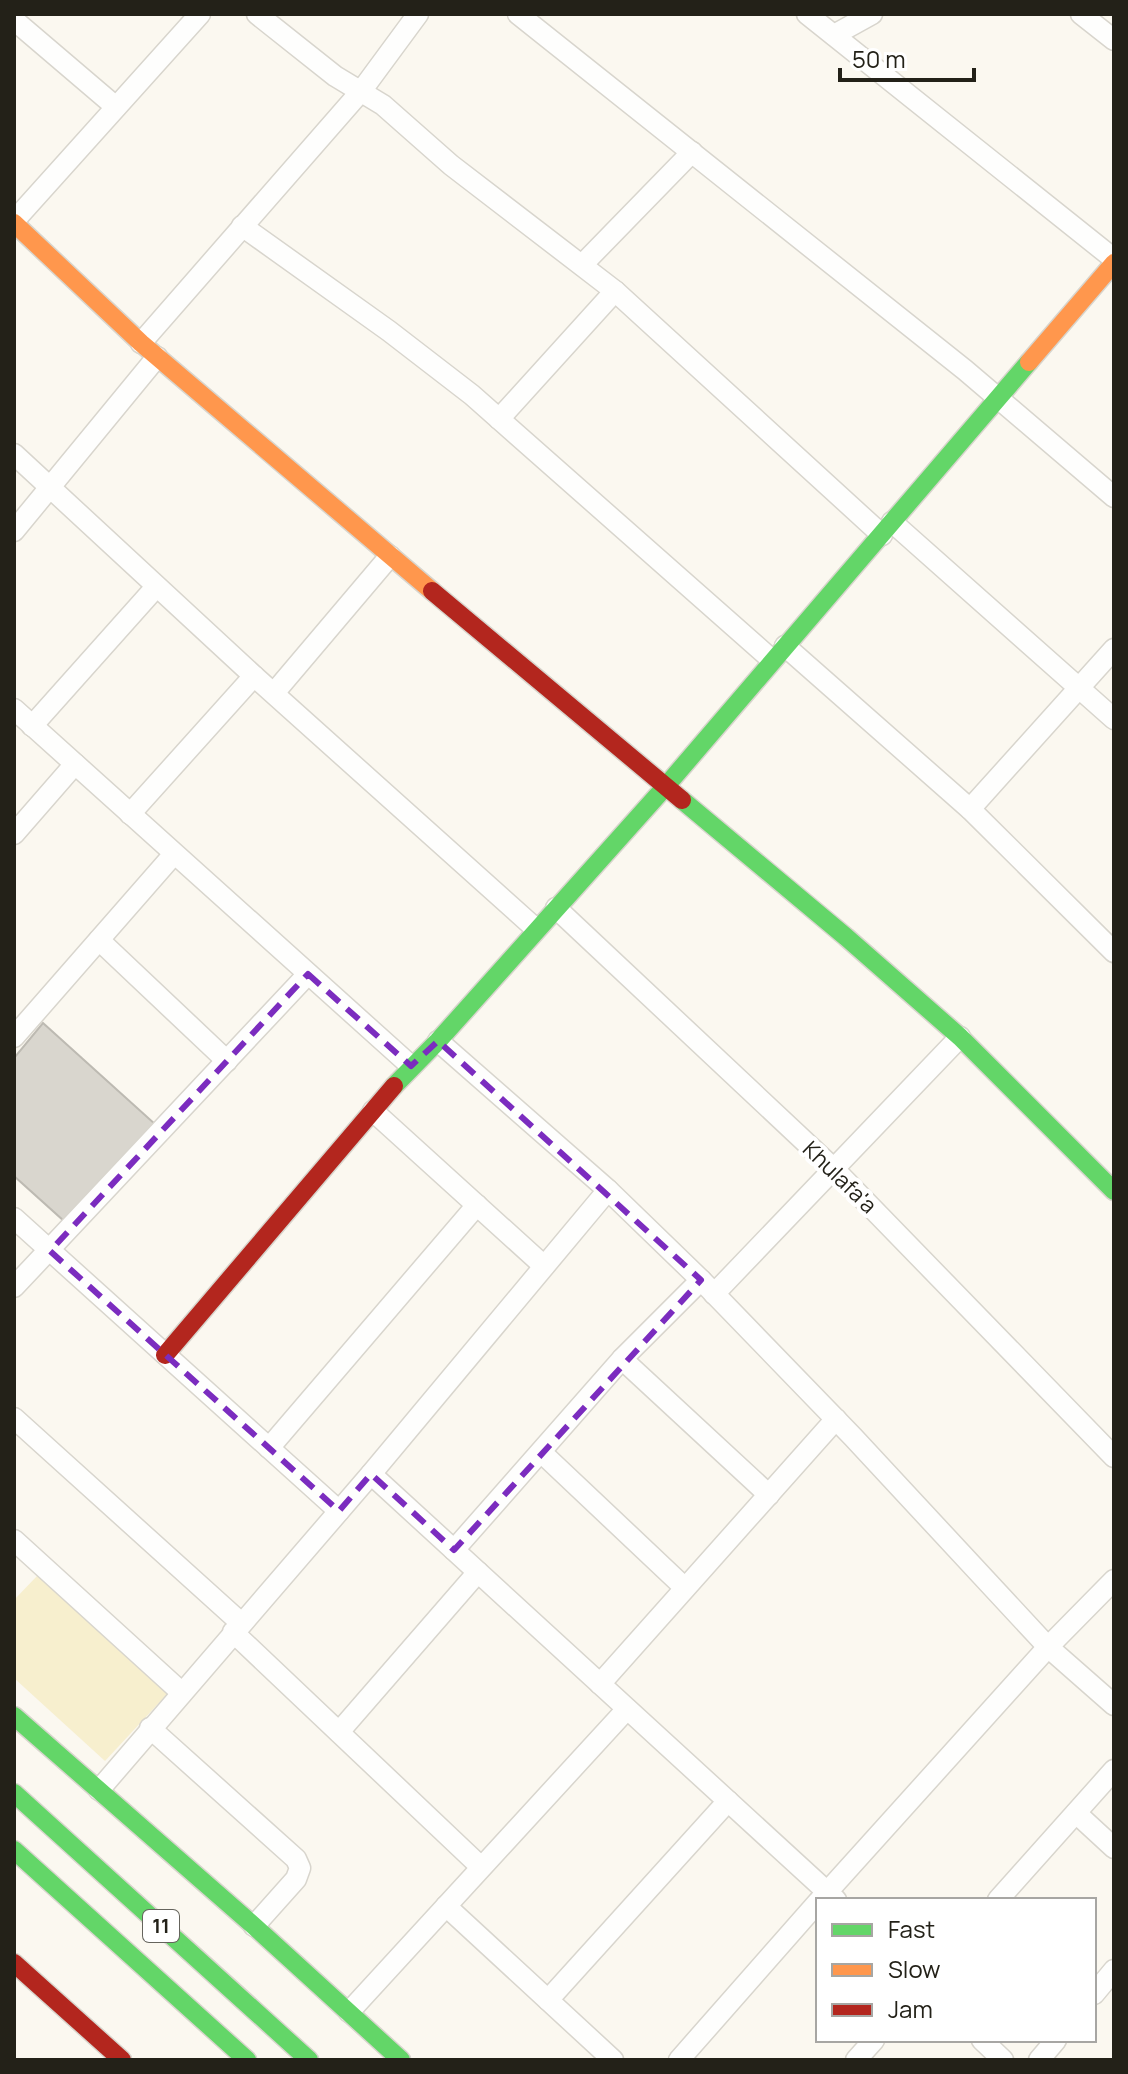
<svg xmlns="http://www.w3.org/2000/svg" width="1128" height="2074" font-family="Manrope,sans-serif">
  <rect width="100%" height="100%" fill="#fbf8f0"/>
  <!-- green -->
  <path fill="#f7efce" d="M 38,1575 L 169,1692 L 105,1761 L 14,1678 L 14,1600 Z"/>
  <!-- building -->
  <path fill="#d9d6ce" stroke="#bdbab2" stroke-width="2" d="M 43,1023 L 156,1125 L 64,1221 L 14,1176 L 14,1058 Z"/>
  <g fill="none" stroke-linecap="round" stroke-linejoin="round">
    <defs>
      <g id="street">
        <path d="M 257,14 L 335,76 L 383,105 L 451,165 L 615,291 L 882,535"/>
        <path d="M 518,14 L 965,370 L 1114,497"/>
        <path d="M 807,14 L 1114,259"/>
        <path d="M 1081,14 L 1114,40"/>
        <path d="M 14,20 L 116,107"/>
        <path d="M 834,35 L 872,14"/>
        <path d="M 14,221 L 200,14"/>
        <path d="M 242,226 L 389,331 L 472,395 L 772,660"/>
        <path d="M 582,265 L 692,152"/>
        <path d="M 141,343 L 362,90 L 418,14"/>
        <path d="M 499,419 L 615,291"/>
        <path d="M 14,454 L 254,676 L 536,929"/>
        <path d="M 892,522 L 1114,719"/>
        <path d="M 14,531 L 157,357"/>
        <path d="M 785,646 L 970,809 L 1114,952"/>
        <path d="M 274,693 L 390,556"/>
        <path d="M 14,709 L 411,1066"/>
        <path d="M 32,726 L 156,587"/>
        <path d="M 970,809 L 1114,649"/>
        <path d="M 130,814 L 254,676"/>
        <path d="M 14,834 L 75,764"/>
        <path d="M 556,908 L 834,1169 L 1114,1457"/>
        <path d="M 99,940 L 227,1061"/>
        <path d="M 14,1037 L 174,854"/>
        <path d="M 438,1041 L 608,1190 L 701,1280 L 853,1437 L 1048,1647 L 1114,1705"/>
        <path d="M 373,1111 L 544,1266"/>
        <path d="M 14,1218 L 339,1511"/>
        <path d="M 14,1287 L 308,974"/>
        <path d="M 714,1294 L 960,1037"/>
        <path d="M 622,1359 L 769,1495"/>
        <path d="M 14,1418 L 241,1623"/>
        <path d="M 269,1448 L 477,1205"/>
        <path d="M 541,1452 L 685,1588"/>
        <path d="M 371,1474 L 836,1900"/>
        <path d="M 14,1540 L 181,1692"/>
        <path d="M 454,1550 L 622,1359 L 701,1280"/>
        <path d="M 233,1632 L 481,1867"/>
        <path d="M 600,1684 L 836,1419"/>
        <path d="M 150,1728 L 296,1859 L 300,1868 L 296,1879 L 254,1926"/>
        <path d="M 339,1732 L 478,1572"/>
        <path d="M 99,1790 L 371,1474 L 608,1190"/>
        <path d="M 1076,1813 L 1114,1848"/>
        <path d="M 820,1900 L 1048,1647 L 1114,1580"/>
        <path d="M 998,1900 L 1114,1770"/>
        <path d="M 446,1906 L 613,2060"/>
        <path d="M 1094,1994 L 1114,1970"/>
        <path d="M 548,2000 L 728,1801"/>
        <path d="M 349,2012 L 627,1709"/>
        <path d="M 982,2040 L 1003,2060"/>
        <path d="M 679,2060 L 818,1902"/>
        <path d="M 856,2060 L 874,2040"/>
        <path d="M 1039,2060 L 1056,2040"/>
      </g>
      <g id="fast">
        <path d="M 682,800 L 846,937 L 960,1037 L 1114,1191"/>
        <path d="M 394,1086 L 438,1041 L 666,786 L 1029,362"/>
        <path d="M 14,1716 L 254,1926 L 401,2060"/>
        <path d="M 14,1793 L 309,2060"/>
        <path d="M 14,1850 L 247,2060"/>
      </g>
      <g id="slow">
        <path d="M 14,223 L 141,343 L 432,591"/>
        <path d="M 1029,362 L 1114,263"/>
      </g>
      <g id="jam">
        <path d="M 432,591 L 682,800"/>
        <path d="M 165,1355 L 394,1086"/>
        <path d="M 14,1963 L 122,2060"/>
      </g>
    </defs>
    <!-- street casing -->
    <use href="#street" stroke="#d8d5cd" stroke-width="23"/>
    <!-- fast casing -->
    <use href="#fast" stroke="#d8d5cd" stroke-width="21"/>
    <!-- slow casing -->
    <use href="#slow" stroke="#d8d5cd" stroke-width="21"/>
    <!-- jam casing -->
    <use href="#jam" stroke="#d8d5cd" stroke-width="21"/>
    <!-- street -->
    <use href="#street" stroke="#fefefd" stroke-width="20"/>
    <!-- fast -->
    <use href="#fast" stroke="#63d668" stroke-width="18"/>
    <!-- slow -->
    <use href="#slow" stroke="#ff974d" stroke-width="18"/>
    <!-- jam -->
    <use href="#jam" stroke="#b3261e" stroke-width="18"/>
  </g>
  <!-- marked area -->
  <path fill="none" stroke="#7b2cbf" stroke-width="6" stroke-dasharray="16 10" stroke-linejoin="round" d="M 308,974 L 411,1066 L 438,1041 L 701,1280 L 454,1550 L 371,1474 L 339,1511 L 50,1251 Z"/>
  <g text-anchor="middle" stroke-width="8" stroke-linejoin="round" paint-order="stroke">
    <!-- shield labels -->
    <rect fill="#fff" stroke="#65645d" stroke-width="2" x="143" y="1910" width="36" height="32" rx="6"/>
    <g font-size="20" font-weight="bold" fill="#232118">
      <text x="161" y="1933">11</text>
    </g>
    <!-- street labels -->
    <g font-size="22" fill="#232118" stroke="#fff">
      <text transform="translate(840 1177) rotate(44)" y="8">Khulafa'a</text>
    </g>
  </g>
  <!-- border -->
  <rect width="1128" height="2074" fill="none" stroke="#232118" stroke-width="32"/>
  <!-- legend -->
  <rect x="816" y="1898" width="280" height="144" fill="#ffffff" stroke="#a7a6a3" stroke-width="2"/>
  <rect x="832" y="1924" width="40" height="12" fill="#63d668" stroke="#a7a6a3" stroke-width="2"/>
  <text x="888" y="1938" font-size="24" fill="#232118">Fast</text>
  <rect x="832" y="1964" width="40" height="12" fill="#ff974d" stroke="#a7a6a3" stroke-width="2"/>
  <text x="888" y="1978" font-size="24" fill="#232118">Slow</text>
  <rect x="832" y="2004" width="40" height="12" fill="#b3261e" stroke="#a7a6a3" stroke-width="2"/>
  <text x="888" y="2018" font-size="24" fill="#232118">Jam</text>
  <!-- scale -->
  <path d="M840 68v12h134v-12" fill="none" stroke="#232118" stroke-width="4"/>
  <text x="852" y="68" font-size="24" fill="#232118" stroke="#ffffff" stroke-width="6" paint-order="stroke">50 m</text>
</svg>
